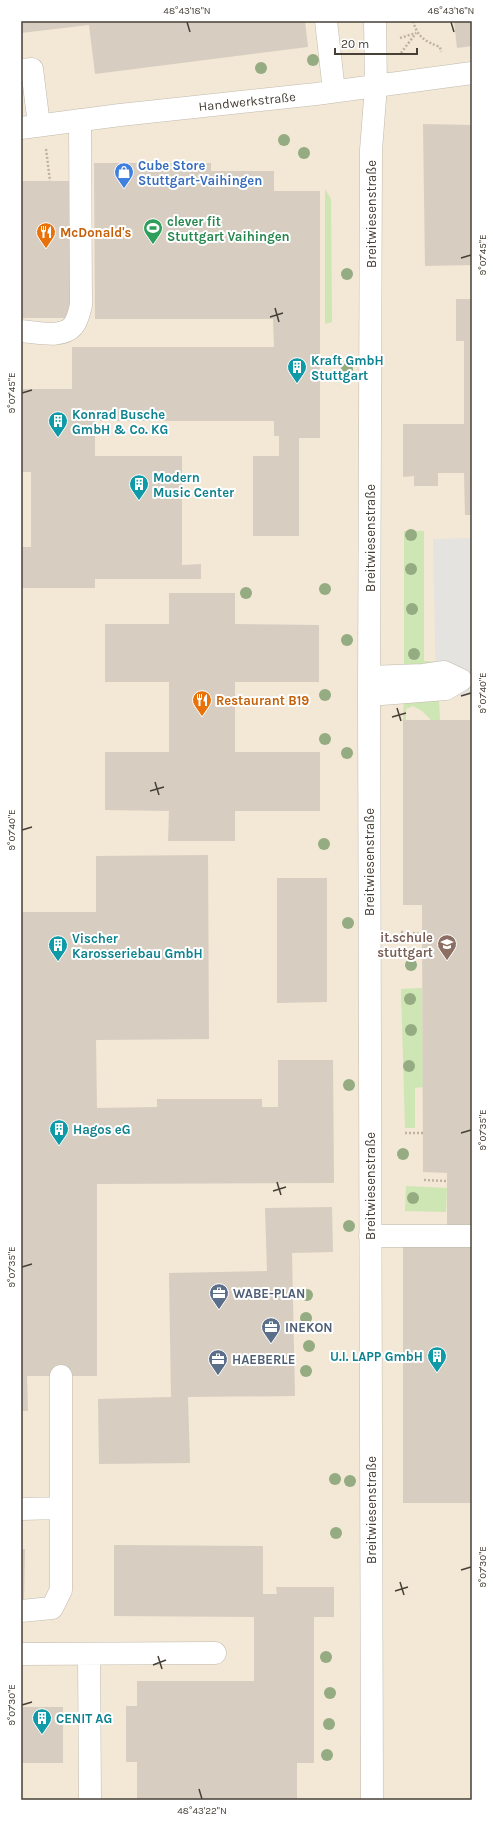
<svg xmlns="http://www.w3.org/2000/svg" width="493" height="1821" viewBox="0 0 493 1821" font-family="Karla,sans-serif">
<rect width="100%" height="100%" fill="#f3f0e8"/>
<!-- commercial -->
<path fill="#f3e7d5" d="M21,21H472V1800H21Z"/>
<!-- green -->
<path fill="#cee5b4" d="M325,189L331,199L332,322L325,324Z
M404,531H424V661L440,662L439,665H404Z
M404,694L439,700L440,720H431L422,711L413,706L406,709V720H403Z
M422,988L423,1087L415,1088V1128H405L401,989Z
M406,1186L447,1188L446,1212L405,1211Z"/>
<!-- parking -->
<path fill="#e4e3e0" d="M472,538V695L436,696L433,539Z"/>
<!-- building -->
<path fill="#d7cec1" d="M21,21H305L308,47L95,74L89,25L21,33Z
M454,21H472V46L457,48Z
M423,124L472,125V265L425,266Z
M94,163H211V171H274V191H320V438H299V536H253V456H279V436H274V421H95V456H182V565L201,564V579H95V588H21V547H31V472H21V389H72V347H274L273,319H95Z
M21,181H70L71,318H21Z
M456,299H472V515H465L464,473H438V486H414V476L403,477V424H464V341H456Z
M169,593H235V624L319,625V682H235V752H320V811H235V841H168L169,811L105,810V752H169V682H105V624H169Z
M403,720H472V1230L447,1229V1173L423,1172L422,905H403Z
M208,855L209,1039L96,1040L97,1108L157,1107V1099H262V1107H278V1060H333L334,1183L97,1184V1376H27L28,1411H21V912H96V856Z
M277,878H327V1002L277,1003Z
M332,1207L333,1252L292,1253L295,1396L188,1397L190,1463L99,1464L98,1399L171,1397L169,1273L267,1271L265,1208Z
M403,1243H472V1503H403Z
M114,1545L263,1546V1594H277L276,1587H334V1617H314V1763H297V1800H137V1762H126V1706H137V1681H254V1617L114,1616Z
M21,1549H25L24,1601H21Z
M21,1707H63V1763H21Z"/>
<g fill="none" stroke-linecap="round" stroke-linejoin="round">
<!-- minor casing -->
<g stroke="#c1baae" stroke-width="23">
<path id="minor" d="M326,21L334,91
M21,70L32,69L39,125
M21,128L120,115L316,94L472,73
M21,331C36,332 62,339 73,326C78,320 79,313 81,305L80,120
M369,677L423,675L444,672L461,680
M369,695L446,689L461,680
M370,1236H472
M21,1509L61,1508
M21,1611L52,1608L61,1590V1376
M21,1654L215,1653
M89,1654L90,1800
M372,1800L369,695L371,150L376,86L375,21"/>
</g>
<!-- path -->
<path stroke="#bfb39d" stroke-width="2.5" stroke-dasharray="2 2" stroke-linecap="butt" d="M413,21C418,38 425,41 440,47L441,52
M400,38L416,33
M401,53L416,33
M46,149L50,181
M401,932L422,934
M405,1133H423
M424,1180L446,1181"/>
<!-- minor -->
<use href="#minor" stroke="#fff" stroke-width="22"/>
</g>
<!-- trees -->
<g fill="#95ac82">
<circle cx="313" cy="60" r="6"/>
<circle cx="261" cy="68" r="6"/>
<circle cx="284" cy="140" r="6"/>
<circle cx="304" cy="153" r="6"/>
<circle cx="347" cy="274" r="6"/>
<circle cx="347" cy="369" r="6"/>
<circle cx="411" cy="535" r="6"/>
<circle cx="411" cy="569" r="6"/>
<circle cx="325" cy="589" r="6"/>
<circle cx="246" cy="593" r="6"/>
<circle cx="412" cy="609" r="6"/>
<circle cx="347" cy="640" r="6"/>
<circle cx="414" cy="654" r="6"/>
<circle cx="325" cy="695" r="6"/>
<circle cx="325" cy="739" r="6"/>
<circle cx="347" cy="753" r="6"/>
<circle cx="324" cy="844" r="6"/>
<circle cx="348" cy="923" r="6"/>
<circle cx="411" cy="965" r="6"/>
<circle cx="410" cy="999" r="6"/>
<circle cx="411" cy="1030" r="6"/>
<circle cx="409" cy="1066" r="6"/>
<circle cx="349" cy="1085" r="6"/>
<circle cx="403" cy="1154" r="6"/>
<circle cx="413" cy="1198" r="6"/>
<circle cx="349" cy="1226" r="6"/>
<circle cx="307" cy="1295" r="6"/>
<circle cx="306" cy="1318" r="6"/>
<circle cx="309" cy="1346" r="6"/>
<circle cx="306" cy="1371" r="6"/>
<circle cx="335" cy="1479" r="6"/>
<circle cx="350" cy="1481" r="6"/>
<circle cx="336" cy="1533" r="6"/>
<circle cx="326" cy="1657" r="6"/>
<circle cx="330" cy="1693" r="6"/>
<circle cx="329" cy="1724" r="6"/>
<circle cx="327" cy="1755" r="6"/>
</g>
<!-- ticks -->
<path fill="none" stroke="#464037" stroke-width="1.5" d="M187,22L190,32M451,22L454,32M461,258L471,255M275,308L279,322M270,317L283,313M22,393L32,390M461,696L471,693M397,708L401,721M392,717L406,713M155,782L159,795M150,791L164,787M22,830L32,827M461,1133L471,1130M277,1182L281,1195M273,1191L286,1187M22,1267L32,1264M461,1570L471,1567M400,1582L404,1595M395,1591L408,1587M158,1656L162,1669M153,1665L166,1660M22,1705L32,1702M199,1789L202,1799"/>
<!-- icons -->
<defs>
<g id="shop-pin" transform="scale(1)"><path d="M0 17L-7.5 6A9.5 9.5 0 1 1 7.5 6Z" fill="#3f7fe0" stroke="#fff"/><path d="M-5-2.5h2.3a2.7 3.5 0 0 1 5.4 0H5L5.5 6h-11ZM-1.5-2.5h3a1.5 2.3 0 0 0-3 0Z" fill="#fff"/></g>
<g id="stadium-pin" transform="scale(1)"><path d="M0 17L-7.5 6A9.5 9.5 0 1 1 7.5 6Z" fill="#2e9e5b" stroke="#fff"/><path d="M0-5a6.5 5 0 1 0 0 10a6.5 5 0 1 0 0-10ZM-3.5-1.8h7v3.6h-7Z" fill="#fff"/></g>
<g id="restaurant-pin" transform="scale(1)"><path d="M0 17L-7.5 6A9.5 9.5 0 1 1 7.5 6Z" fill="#e8710a" stroke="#fff"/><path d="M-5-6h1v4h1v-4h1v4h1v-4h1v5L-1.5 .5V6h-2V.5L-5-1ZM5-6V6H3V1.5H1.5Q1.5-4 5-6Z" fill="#fff"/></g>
<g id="building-pin" transform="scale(1)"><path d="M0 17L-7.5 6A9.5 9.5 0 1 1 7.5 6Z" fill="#0f9aa8" stroke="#fff"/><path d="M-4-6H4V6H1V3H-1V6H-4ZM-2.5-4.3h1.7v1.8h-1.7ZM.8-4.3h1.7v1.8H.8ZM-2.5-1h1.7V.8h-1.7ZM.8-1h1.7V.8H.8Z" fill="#fff"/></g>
<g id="school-pin" transform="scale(1)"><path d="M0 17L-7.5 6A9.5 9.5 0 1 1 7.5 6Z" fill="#8d6e63" stroke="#fff"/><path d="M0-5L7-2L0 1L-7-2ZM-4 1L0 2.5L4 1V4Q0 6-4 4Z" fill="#fff"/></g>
<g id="office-pin" transform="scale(1)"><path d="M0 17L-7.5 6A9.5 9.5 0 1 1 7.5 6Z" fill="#5c6f8a" stroke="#fff"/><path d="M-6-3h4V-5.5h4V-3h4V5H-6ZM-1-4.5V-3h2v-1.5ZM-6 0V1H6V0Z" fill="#fff"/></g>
</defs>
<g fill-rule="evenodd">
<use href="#shop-pin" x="124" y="172"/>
<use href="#stadium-pin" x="153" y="228"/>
<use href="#restaurant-pin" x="46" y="232"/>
<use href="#building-pin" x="297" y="367"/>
<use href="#building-pin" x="58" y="421"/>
<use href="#building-pin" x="139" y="484"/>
<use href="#restaurant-pin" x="202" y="700"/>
<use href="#school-pin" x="447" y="944"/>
<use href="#building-pin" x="58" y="945"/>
<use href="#building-pin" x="59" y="1129"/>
<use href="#office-pin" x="219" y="1293"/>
<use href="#office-pin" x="271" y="1327"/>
<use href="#building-pin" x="437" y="1356"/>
<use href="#office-pin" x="218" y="1359"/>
<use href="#building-pin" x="42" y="1718"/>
</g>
<g text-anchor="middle" stroke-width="4" stroke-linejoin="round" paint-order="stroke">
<!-- street labels -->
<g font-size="13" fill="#464037" stroke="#fff">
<text transform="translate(247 101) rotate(-6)" y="5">Handwerkstraße</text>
<text transform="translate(371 214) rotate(-90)" y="5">Breitwiesenstraße</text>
<text transform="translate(370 538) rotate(-90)" y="5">Breitwiesenstraße</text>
<text transform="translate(369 862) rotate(-90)" y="5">Breitwiesenstraße</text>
<text transform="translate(370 1186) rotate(-90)" y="5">Breitwiesenstraße</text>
<text transform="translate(371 1510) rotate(-90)" y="5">Breitwiesenstraße</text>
</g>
<!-- shop labels -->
<g font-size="13" font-weight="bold" fill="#366cbe" stroke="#fff" text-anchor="start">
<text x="138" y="170">Cube Store<tspan x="138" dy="15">Stuttgart-Vaihingen</tspan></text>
</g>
<!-- leisure labels -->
<g font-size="13" font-weight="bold" fill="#27864d" stroke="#fff" text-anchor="start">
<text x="167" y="226">clever fit<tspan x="167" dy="15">Stuttgart Vaihingen</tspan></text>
</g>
<!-- food labels -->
<g font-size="13" font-weight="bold" fill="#c56008" stroke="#fff" text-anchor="start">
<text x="60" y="237">McDonald's</text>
<text x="216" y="705">Restaurant B19</text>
</g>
<!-- culture labels -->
<g font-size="13" font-weight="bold" fill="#0d838f" stroke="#fff" text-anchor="start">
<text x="311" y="365">Kraft GmbH<tspan x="311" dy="15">Stuttgart</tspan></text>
<text x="72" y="419">Konrad Busche<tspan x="72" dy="15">GmbH &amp; Co. KG</tspan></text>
<text x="153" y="482">Modern<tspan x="153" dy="15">Music Center</tspan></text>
<text x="72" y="943">Vischer<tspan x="72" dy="15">Karosseriebau GmbH</tspan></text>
<text x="73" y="1134">Hagos eG</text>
<text x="423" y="1361" text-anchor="end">U.I. LAPP GmbH</text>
<text x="56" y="1723">CENIT AG</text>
</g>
<!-- education labels -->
<g font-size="13" font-weight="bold" fill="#785e54" stroke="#fff" text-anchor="end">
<text x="433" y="942">it.schule<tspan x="433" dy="15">stuttgart</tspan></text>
</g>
<!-- service labels -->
<g font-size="13" font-weight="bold" fill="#4e5e75" stroke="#fff" text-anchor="start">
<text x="233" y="1298">WABE-PLAN</text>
<text x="285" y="1332">INEKON</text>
<text x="232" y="1364">HAEBERLE</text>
</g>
</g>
<!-- border -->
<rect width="493" height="1821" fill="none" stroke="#ffffff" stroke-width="44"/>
<!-- scale -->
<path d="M335 48v6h82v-6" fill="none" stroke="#464037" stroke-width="2"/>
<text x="341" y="48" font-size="12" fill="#464037" stroke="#ffffff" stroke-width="3" paint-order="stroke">20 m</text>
<rect x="22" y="22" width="449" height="1777" fill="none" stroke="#464037" stroke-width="1.5"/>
<g font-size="10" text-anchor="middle" fill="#464037">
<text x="187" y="14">48°43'18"N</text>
<text x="451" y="14">48°43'16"N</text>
<text transform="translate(482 255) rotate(-90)" y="4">9°07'45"E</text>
<text transform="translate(11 393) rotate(-90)" y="4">9°07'45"E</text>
<text transform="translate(482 693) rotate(-90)" y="4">9°07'40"E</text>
<text transform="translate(11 830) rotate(-90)" y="4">9°07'40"E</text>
<text transform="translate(482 1130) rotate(-90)" y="4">9°07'35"E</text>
<text transform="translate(11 1267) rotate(-90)" y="4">9°07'35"E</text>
<text transform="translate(482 1567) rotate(-90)" y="4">9°07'30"E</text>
<text transform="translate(11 1705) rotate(-90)" y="4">9°07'30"E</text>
<text x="202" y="1814">48°43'22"N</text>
</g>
</svg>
